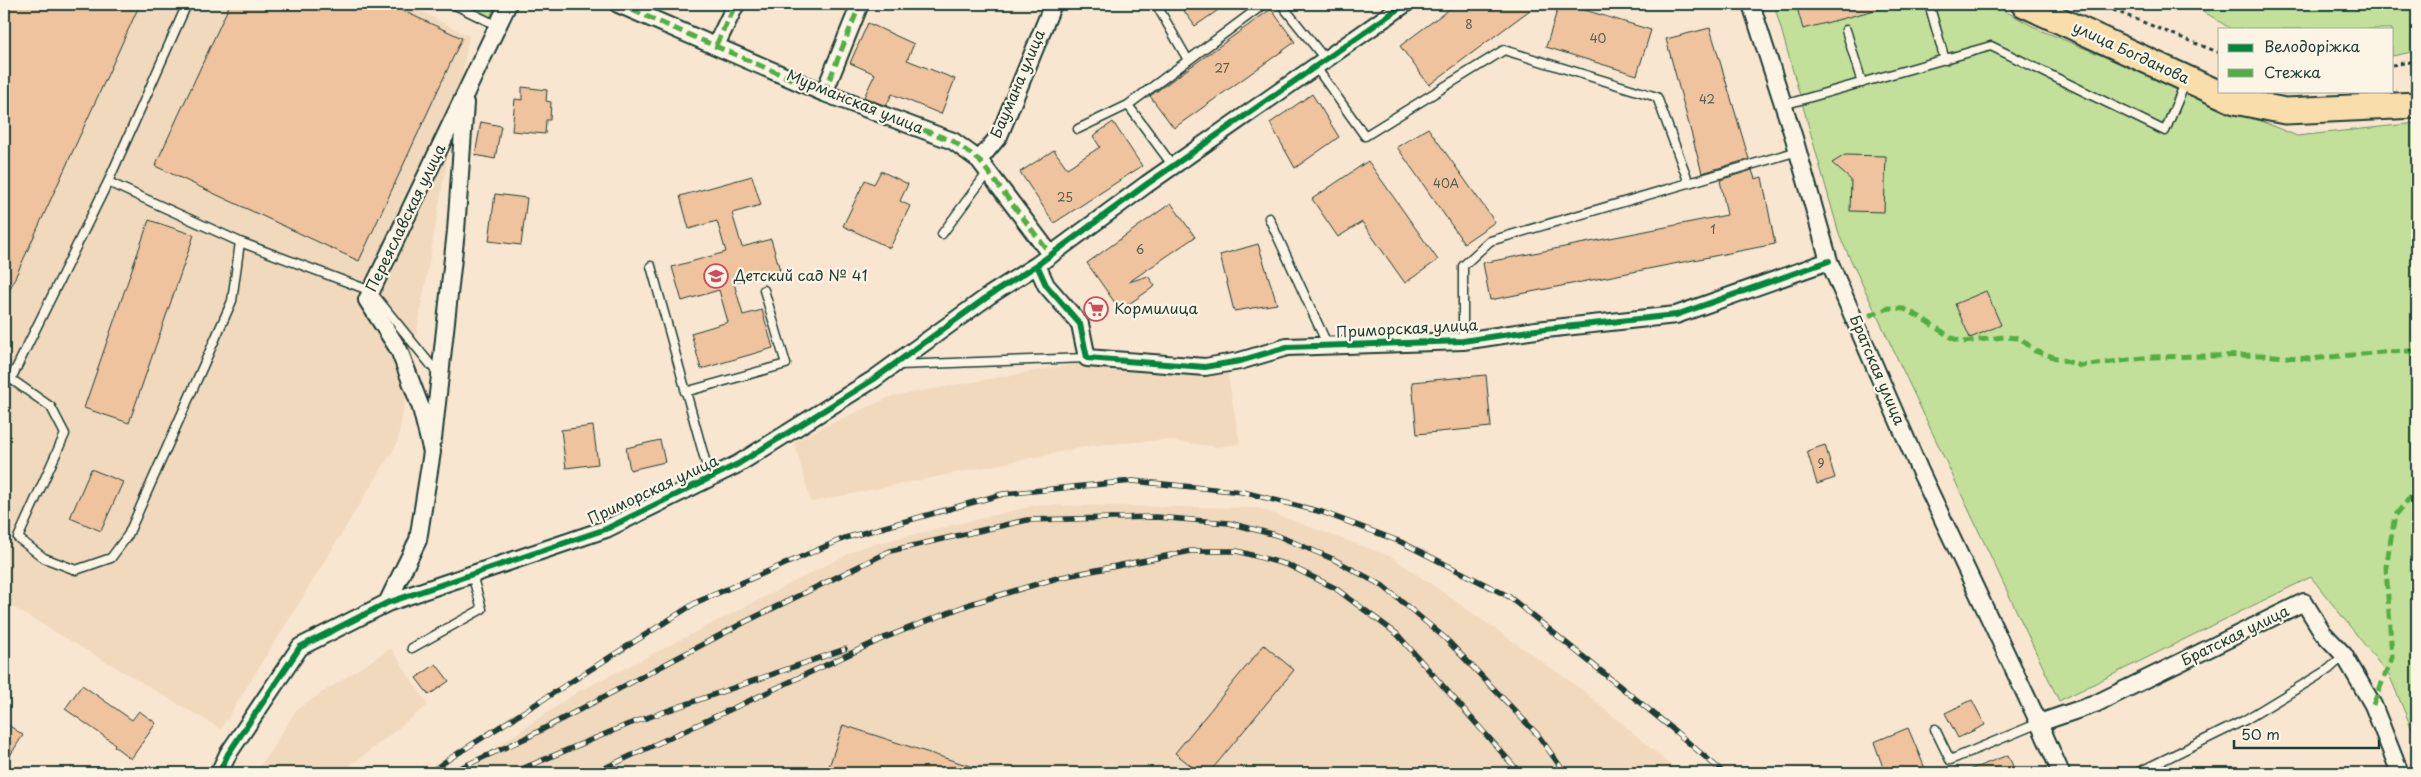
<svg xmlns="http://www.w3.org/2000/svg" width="2421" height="777" viewBox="0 0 2421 777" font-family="'Playpen Sans',sans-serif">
<rect width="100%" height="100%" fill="#f8e6d0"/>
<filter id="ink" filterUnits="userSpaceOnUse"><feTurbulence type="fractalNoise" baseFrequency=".02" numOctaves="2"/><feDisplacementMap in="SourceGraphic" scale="10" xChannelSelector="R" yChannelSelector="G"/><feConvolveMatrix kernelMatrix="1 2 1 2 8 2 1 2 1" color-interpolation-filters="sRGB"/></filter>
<g filter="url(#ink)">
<!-- built -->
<path fill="#f1d9be" d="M4,4H407L469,36L397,444L221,729L4,602Z
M1114,357L1227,371L1240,444L1218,447L1165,440L1095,445L811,502L794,442L823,427L893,396Z
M1037,505L1258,508L1392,557L1580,688L1680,773H459L576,693L862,547Z
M391,648L428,705L341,773H256L297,709Z"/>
<!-- green -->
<path fill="#c2e099" stroke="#708e66" d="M479,4H496L489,19L475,13Z
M1774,4H1992L2040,30L2297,136L2417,123V741L2390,677L2311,577L2059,701L1840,237Z
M2192,4H2417V51L2392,56V29H2231Z"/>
<!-- building -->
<path fill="#eec39e" stroke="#1f3d34" d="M4,4H140L4,302Z
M230,4H388L462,38L359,261L155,166Z
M1179,4H1227L1195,26Z
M1456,4H1538L1429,85L1400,46Z
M1559,4H1565L1651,30L1637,75L1546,47Z
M1796,4H1878L1879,9L1803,29Z
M1271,9L1295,42L1174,128L1150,96Z
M868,23L914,44L907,60L955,79L941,114L892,94L886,106L864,97L875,74L850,63Z
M1710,28L1749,159L1702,173L1666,39Z
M522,87L547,90L546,101L551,102L550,120H546L545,134L512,131L515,99L522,100Z
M1312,94L1339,137L1295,168L1270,123Z
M481,122L501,126L495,159L475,155Z
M1113,122L1142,166L1054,223L1020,172L1054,150L1067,168L1100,147L1093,136Z
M1428,128L1495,222L1464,243L1397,147Z
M1845,155L1886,156L1884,212L1850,211L1851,180L1832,163Z
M1368,161L1438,260L1405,283L1362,222L1338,237L1312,199Z
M1752,170L1755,179L1762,177L1775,244L1490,300L1483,263L1727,215L1720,180Z
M881,171L908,184L900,201L910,206L890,248L843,226L865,180L874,184Z
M752,176L761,205L732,213L742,247L771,239L780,270L734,283L743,315L762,310L773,348L701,369L691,333L728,322L719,290L682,301L672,267L726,252L717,221L689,229L680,196Z
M495,194L527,198L521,245L489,241Z
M1171,203L1195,237L1129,282L1148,276L1155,286L1120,310L1087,263Z
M149,220L194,235L129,423L84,408Z
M1258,244L1277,304L1234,311L1220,255Z
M1986,291L2001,325L1970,338L1955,304Z
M1486,375L1491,427L1417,434L1412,382Z
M593,426L598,464L566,468L561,430Z
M660,440L665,462L630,470L626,448Z
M1825,445L1835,478L1817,484L1807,451Z
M91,469L123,482L101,531L70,518Z
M1264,645L1294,670L1209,773H1200L1175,753Z
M436,664L449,681L429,695L416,678Z
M82,685L132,720L139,711L156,723L131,759L114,746L115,744L65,709Z
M1972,700L1985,725L1958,738L1945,713Z
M4,722L23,735L4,765Z
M843,725L982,770V773H827Z
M1908,728L1927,773H1885L1874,742Z
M2008,755L2016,773H1964V772Z"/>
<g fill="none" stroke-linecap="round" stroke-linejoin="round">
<!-- lane casing -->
<g stroke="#1f3d34" stroke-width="11">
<path id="lane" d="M187,4L108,182L240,242L371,291L439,375
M453,4L498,26
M1156,4L1188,60
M1281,4L1325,59
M1929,4L1945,60
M1846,30L1862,83
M1315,66L1365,136L1504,50L1657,97L1689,183
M1128,105L1173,166
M1783,105L1991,46L2165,131L2186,81
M1078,129L1128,105L1264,4
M1269,218L1328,346
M942,234L988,172
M651,266L710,478
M1463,341V266L1490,241L1798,151
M899,365L1087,358
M4,375L11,379L108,182
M11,379L51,407L65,434L18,538L44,558L76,570L111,558L128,535L232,301L240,242
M685,392L786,364L764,290
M412,648L482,609L472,575
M1935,729L1950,760L2039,723
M2137,773L2245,720L2329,669L2344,655"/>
</g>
<!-- street casing -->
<g stroke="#1f3d34" stroke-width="20">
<path id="street" d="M618,4L824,93L953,141L979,160L1051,255
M1751,4L1794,138L1829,261L1920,471L2039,723L2061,773
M716,45L736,4
M824,93L860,4
M979,160L999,136L1053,4
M1037,265L1046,285L1080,324L1087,358L1205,367L1240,361L1287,347L1463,341L1536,330L1676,315L1829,261
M433,439L456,231L465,103
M387,603L418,540L432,452L421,408L399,350L367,300L508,4
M2039,723L2095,704L2304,602L2323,633L2344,655L2373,705L2400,773
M219,773L228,754L300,647L387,603L606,529L738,464L874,379L990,295L1037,265L1147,184L1405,4"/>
</g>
<!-- primary casing -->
<g stroke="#1f3d34" stroke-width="29">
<path id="primary" d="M2024,4L2235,101L2285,111L2417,105"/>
</g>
<!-- path -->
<path stroke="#1f3d34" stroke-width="3" stroke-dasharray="4 4" stroke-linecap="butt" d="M2098,4L2220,53
M2392,65L2417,61"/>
<!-- lane -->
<use href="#lane" stroke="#fcf5e5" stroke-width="8"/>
<!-- street -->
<use href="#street" stroke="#fcf5e5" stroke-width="16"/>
<!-- primary -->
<use href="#primary" stroke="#f9ddab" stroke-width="25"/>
<!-- rail casing -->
<g stroke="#1f3d34" stroke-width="5.5">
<path id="rail" d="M429,773L449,759L697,602L845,538L1003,494L1133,481L1243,492L1322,512L1401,542L1508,596L1669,726L1724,773
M449,773L528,737L745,622L890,551L1027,520L1156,517L1229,523L1276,535L1333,559L1383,586L1445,638L1538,735L1565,773
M512,773L629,724L845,649
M594,773L884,638L970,604L1057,578L1191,551H1237L1288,565L1335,588L1397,634L1520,773"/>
</g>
<!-- rail -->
<use href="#rail" stroke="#fcf5e5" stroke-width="4" stroke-dasharray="11" stroke-linecap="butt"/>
<!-- quiet -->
<path stroke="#52ad45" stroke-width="5" stroke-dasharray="10 5" stroke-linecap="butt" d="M618,4L824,93L953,141L979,160L1051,255
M716,45L736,4
M824,93L860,4
M1855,321L1889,308L1904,309L1920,317L1952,338L1963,342L2004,337L2020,338L2035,351L2081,366L2152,357L2261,355L2310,359L2383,352L2417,351
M2373,705L2392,658L2386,567L2395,516L2411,496L2417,450"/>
<!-- cycleway casing -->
<g stroke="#fcf5e5" stroke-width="9">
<path id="cycleway" d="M1037,265L1046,285L1080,324L1087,358L1205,367L1240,361L1287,347L1463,341L1536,330L1676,315L1829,261
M219,773L228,754L300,647L387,603L606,529L738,464L874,379L990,295L1037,265L1147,184L1405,4"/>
</g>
<!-- cycleway -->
<use href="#cycleway" stroke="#00873e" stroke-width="6"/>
</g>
</g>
<!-- icons -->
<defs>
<g id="school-ring" transform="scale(1.25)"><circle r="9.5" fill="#fcf5e5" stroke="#d1495b" stroke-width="1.5"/><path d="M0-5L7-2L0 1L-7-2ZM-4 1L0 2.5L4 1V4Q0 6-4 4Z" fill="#d1495b"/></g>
<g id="supermarket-ring" transform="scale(1.25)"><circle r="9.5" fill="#fcf5e5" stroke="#d1495b" stroke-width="1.5"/><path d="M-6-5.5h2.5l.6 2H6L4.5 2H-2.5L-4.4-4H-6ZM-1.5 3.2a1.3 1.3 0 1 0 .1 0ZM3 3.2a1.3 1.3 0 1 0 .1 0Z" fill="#d1495b"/></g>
</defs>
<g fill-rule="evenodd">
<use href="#school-ring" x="716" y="276"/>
<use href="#supermarket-ring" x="1096" y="309"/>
</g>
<g text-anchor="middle" stroke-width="4.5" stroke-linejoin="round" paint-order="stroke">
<!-- number labels -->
<g font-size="12" fill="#535e4e">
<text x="1469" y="29">8</text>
<text x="1598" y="43">40</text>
<text x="1222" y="73">27</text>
<text x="1707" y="104">42</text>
<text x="1446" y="188">40А</text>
<text x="1065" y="202">25</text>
<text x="1713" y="234">1</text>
<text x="1140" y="254">6</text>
<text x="1821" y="468">9</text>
</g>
<!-- street labels -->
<g font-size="15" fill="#1f3d34" stroke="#fcf5e5">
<text transform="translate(2131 53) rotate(25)" y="5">улица Богданова</text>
<text transform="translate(1018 84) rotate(-67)" y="5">Баумана улица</text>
<text transform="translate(855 102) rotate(22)" y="5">Мурманская улица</text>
<text transform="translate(406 218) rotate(-64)" y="5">Переяславская улица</text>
<text transform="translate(1407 329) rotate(-3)" y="5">Приморская улица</text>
<text transform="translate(1877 370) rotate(67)" y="5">Братская улица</text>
<text transform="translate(653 490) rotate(-25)" y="5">Приморская улица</text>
<text transform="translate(2235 636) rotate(-26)" y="5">Братская улица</text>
</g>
<!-- poi labels -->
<g font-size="15" fill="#1f3d34" stroke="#fcf5e5" text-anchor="start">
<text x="734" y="281">Детский сад № 41</text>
<text x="1114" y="314">Кормилица</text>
</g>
</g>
<!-- margin -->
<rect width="2421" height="777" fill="none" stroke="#fcf5e5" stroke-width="20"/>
<rect x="10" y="10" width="2401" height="757" fill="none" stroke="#1f3d34" stroke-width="2" filter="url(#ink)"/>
<!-- legend -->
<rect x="2218" y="28" width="175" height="65" fill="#fcf5e5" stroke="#a4ab9e"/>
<rect x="2228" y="44" width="25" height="8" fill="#00873e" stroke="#a4ab9e"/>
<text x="2264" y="52" font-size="15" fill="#1f3d34">Велодоріжка</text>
<rect x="2228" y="69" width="25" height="8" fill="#52ad45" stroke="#a4ab9e"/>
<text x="2264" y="78" font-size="15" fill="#1f3d34">Стежка</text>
<!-- scale -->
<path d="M2234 740v8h145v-8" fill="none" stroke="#1f3d34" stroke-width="2.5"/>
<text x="2241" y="740" font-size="15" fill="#1f3d34" stroke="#fcf5e5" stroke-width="4" paint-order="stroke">50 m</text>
</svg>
